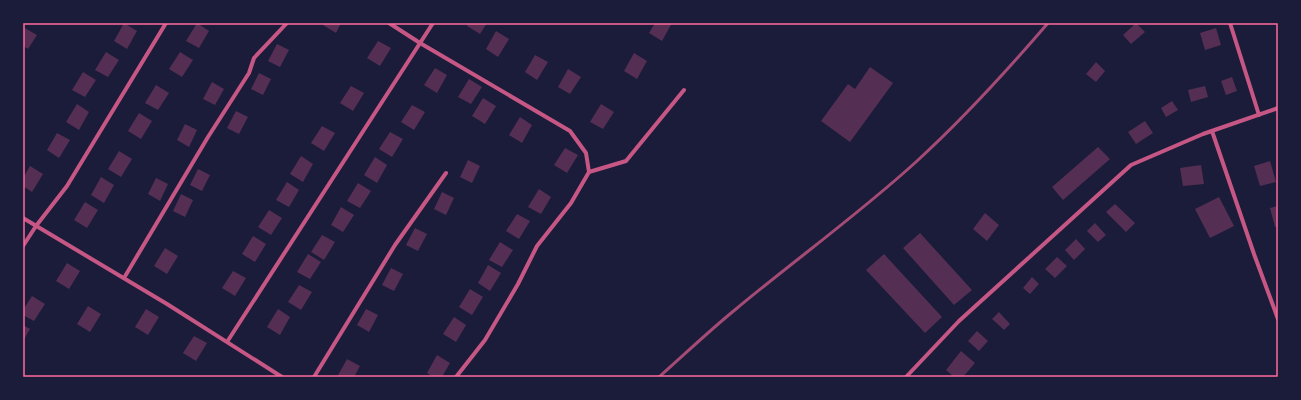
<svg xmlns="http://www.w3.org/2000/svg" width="1301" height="400" viewBox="0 0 1301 400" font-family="'Source Sans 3',sans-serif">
<rect width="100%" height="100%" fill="#1b1b3a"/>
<!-- building -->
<path fill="#542f53" d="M124,23L137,31L127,49L114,41Z
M197,23L209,31L199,48L186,41Z
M324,23H341L336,33L323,25Z
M469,23H487L480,34L467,26Z
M655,23H672L662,41L649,33Z
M1136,23L1145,32L1131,44L1123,35Z
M23,27L37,35L28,49L23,46Z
M1216,28L1221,45L1205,50L1200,33Z
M496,31L509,39L498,57L486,49Z
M378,41L391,48L380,66L367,58Z
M277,44L289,50L280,67L268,61Z
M106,52L119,60L108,77L95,70Z
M180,52L193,60L182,77L169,69Z
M634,53L647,61L637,79L624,71Z
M535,55L548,62L537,80L525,72Z
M1096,62L1105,71L1096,82L1086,74Z
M870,67L893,83L850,142L821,121L848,84L855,89Z
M435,68L447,75L437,93L424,85Z
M568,69L581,77L570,94L558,87Z
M83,72L96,80L85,97L72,90Z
M259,73L271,79L263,95L251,89Z
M1232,77L1237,91L1226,95L1221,81Z
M469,79L482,87L471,104L458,97Z
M212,82L224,89L215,105L203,99Z
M156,85L169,93L158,110L145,103Z
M351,86L364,93L353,111L340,103Z
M1205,86L1208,97L1191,102L1188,90Z
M483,98L496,106L485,124L472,116Z
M1172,101L1178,110L1166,117L1161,108Z
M77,104L89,112L79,130L66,122Z
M601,104L614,112L603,129L590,122Z
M412,105L425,112L414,130L401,122Z
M236,111L248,117L239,134L227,128Z
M139,113L152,121L141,139L128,131Z
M520,117L532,125L522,143L509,135Z
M1145,121L1153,133L1136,144L1128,132Z
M185,124L197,130L189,147L177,140Z
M322,126L335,133L324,151L311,143Z
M390,132L403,139L392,157L379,149Z
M57,133L70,140L59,158L47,150Z
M1098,147L1110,159L1063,200L1052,187Z
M565,148L578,155L567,173L554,165Z
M119,151L132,159L121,177L108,169Z
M301,156L313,164L303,182L290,174Z
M375,157L387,165L377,183L364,175Z
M468,160L480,166L472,183L460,177Z
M1270,161L1276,182L1260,186L1254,166Z
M1201,165L1204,184L1183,186L1180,168Z
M30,166L43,174L32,192L23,186V178Z
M198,169L210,175L202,191L190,185Z
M101,177L114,185L104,203L91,195Z
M156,178L168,184L160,201L148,194Z
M287,182L299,190L289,207L276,200Z
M358,183L371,191L360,208L347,201Z
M539,189L551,197L541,214L528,207Z
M442,192L454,198L446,215L434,209Z
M181,194L193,200L185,217L173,211Z
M1219,197L1234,226L1210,238L1195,209Z
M85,202L98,210L87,228L74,220Z
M1115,204L1135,223L1126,232L1106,212Z
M1278,206V226L1275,227L1270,208Z
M341,207L354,215L343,232L331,225Z
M269,210L282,218L271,235L258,227Z
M985,213L999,225L987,241L973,229Z
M517,214L530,221L519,239L506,231Z
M1095,223L1106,235L1098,242L1087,231Z
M415,228L427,234L418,251L406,245Z
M920,233L972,290L954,305L903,248Z
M322,235L335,242L324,260L311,252Z
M253,236L266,244L255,262L242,254Z
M1076,239L1085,249L1074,260L1065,250Z
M500,242L513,250L502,267L489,260Z
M165,248L178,256L167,274L154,266Z
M308,254L321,262L310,279L297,272Z
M884,254L942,317L925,333L866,270Z
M1057,257L1067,266L1055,278L1045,269Z
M67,263L80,271L69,289L56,281Z
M488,265L501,273L490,291L478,283Z
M391,268L403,274L394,291L382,285Z
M233,271L246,278L235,296L222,288Z
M1032,277L1039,284L1030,294L1023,288Z
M299,285L312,292L301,310L288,302Z
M470,289L483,297L472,315L459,307Z
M32,296L45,304L34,321L23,315V310Z
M88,306L101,314L90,332L77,324Z
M146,309L159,317L148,335L135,327Z
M278,309L290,317L280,335L267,327Z
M366,309L378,315L369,332L357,325Z
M999,312L1010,324L1004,330L992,319Z
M454,317L466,325L456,342L443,334Z
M23,325L30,329L23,341Z
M977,331L988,341L979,351L968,341Z
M194,336L207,343L196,361L183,353Z
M961,351L975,363L963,377H954L946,370Z
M437,355L450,363L442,377H433L427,373Z
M347,359L360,366L354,377H337Z"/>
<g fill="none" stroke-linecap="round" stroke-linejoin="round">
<!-- minor -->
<path stroke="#c65784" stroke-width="4" d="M389,23L420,43L570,131L586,153L589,172
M1230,23L1259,115
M1212,131L1254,254L1278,319
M23,218L167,304L282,377
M23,246L36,226L67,186L166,23
M124,278L208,137L249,73L254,58L287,23
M227,342L433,23
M314,377L395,245L446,173
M456,377L485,340L518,284L537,246L571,203L589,172L626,161L684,90
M906,377L959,321L1131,165L1203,134L1278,108"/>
<!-- rail -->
<path stroke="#a44b75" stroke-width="3" d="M659,377C685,354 710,330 736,309C796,259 859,214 917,161C964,118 1006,72 1048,23"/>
</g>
<!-- border -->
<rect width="1301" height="400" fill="none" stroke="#1b1b3a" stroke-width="48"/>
<rect x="24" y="24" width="1253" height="352" fill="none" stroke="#ff6b9d" stroke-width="1.5"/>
</svg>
